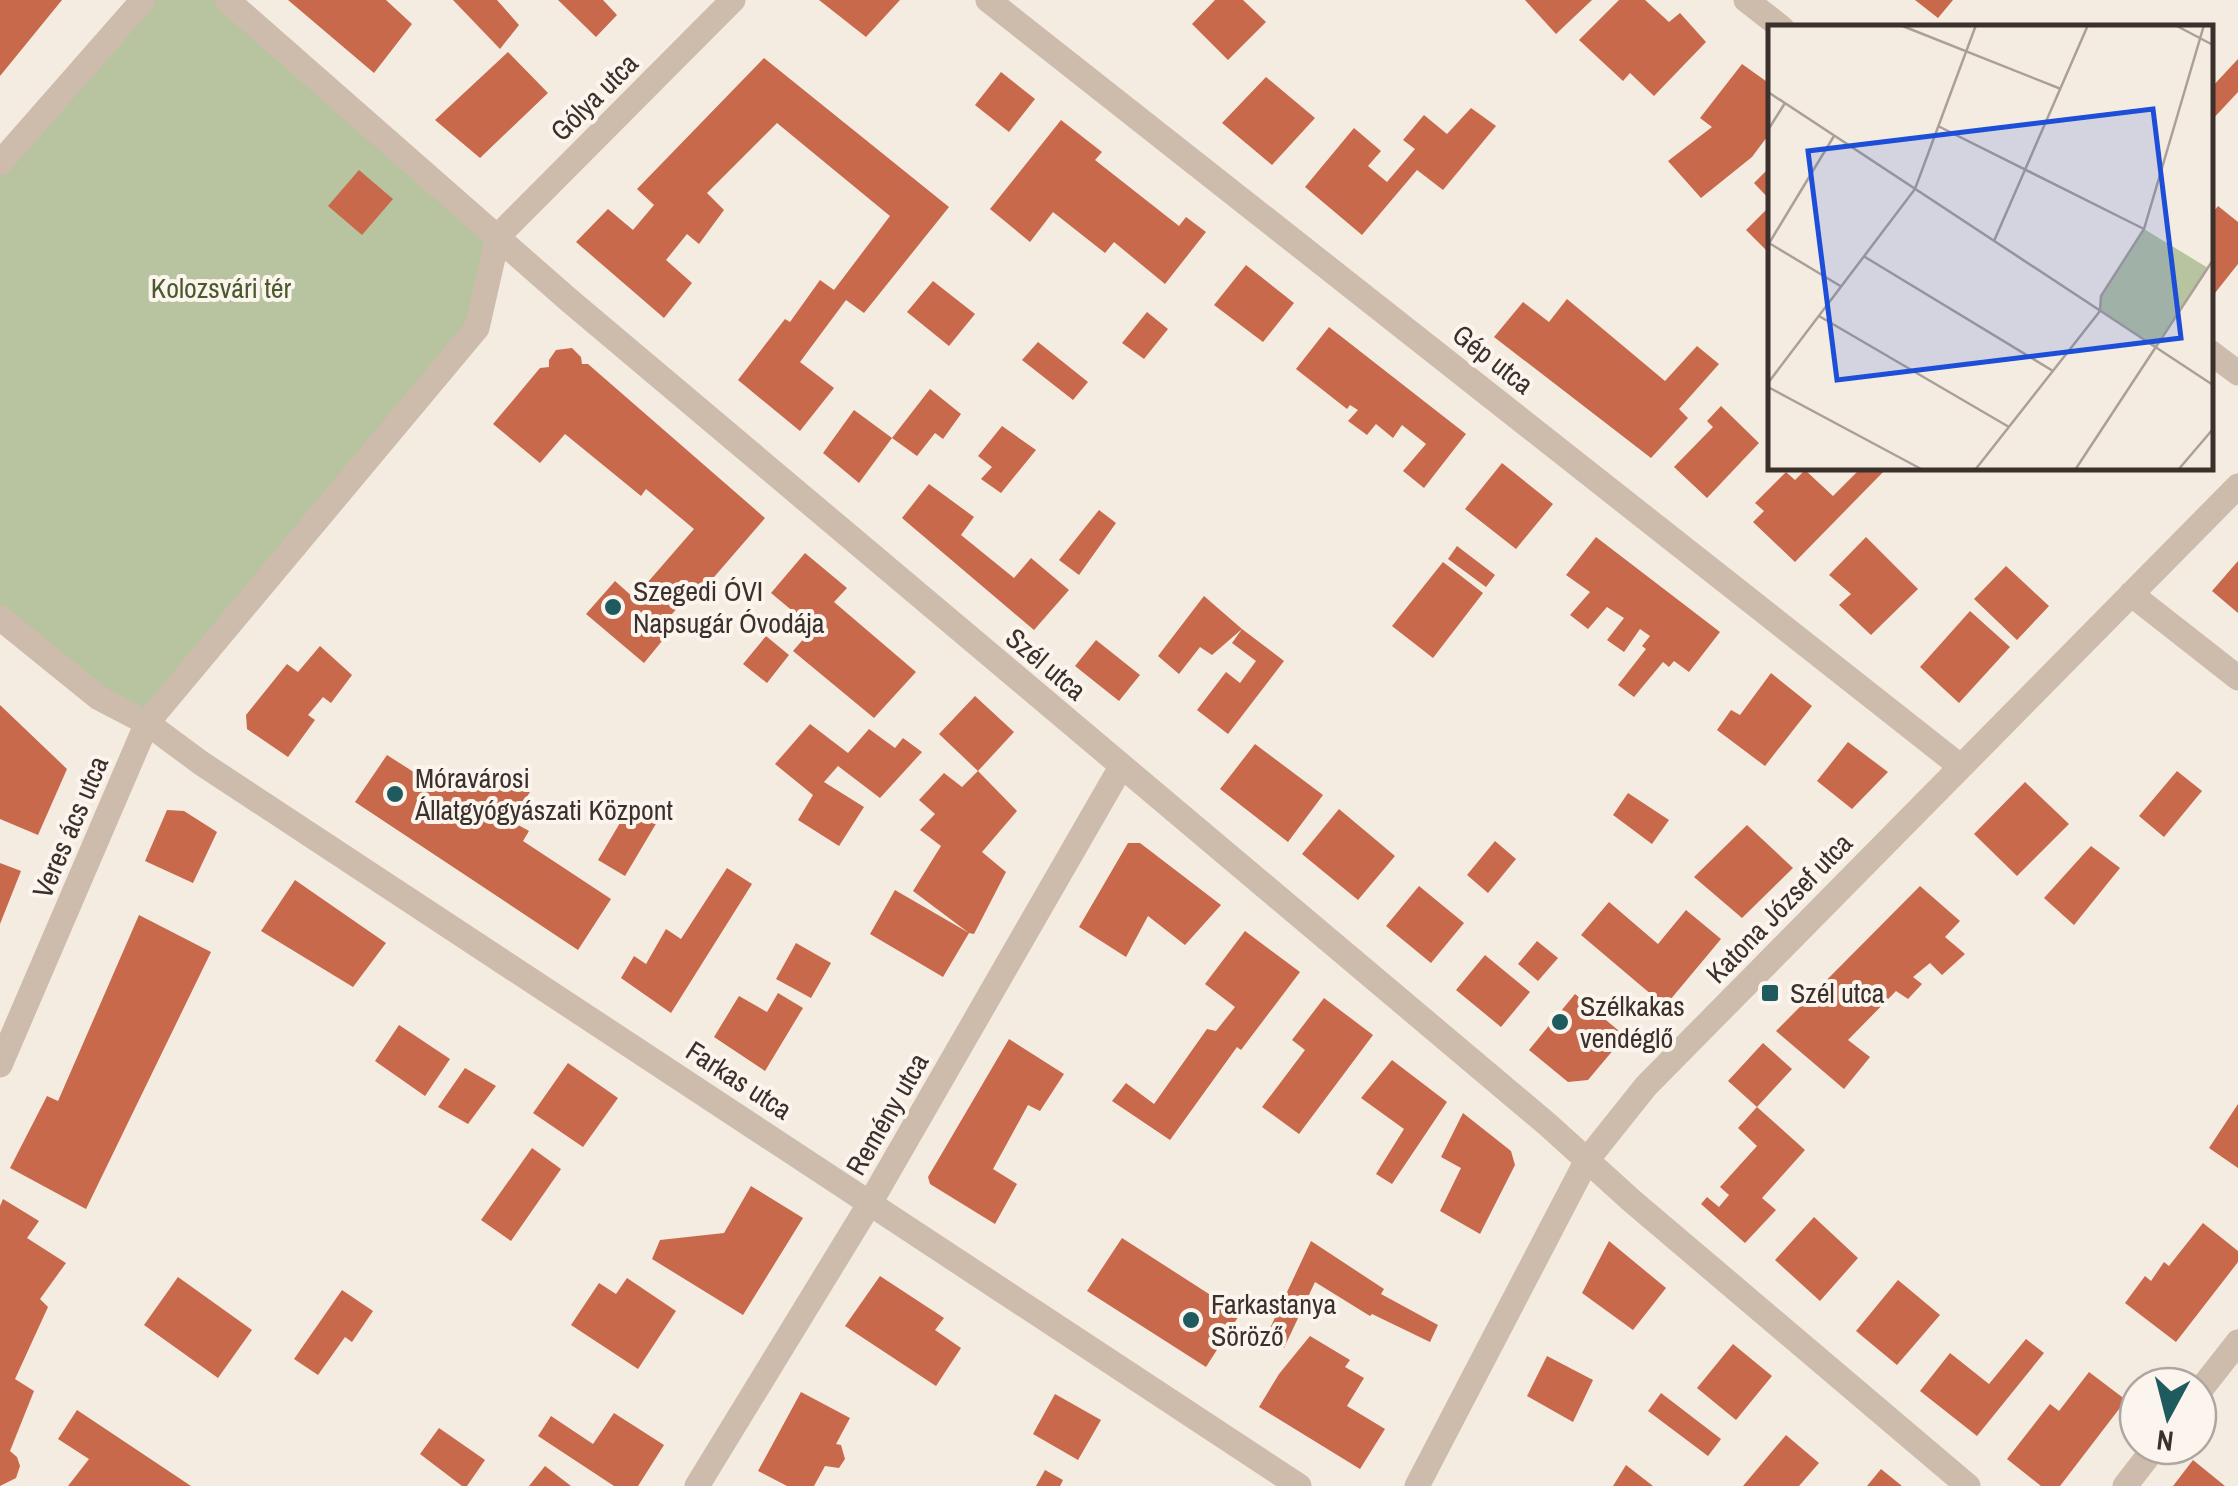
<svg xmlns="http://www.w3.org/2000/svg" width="2238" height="1486" viewBox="0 0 2238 1486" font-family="'Archivo Narrow',sans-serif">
<rect width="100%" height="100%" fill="#f4ebe1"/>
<!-- green -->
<path fill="#b8c4a0" d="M143,0H227L498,236L477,328L147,723L0,618V163Z"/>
<!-- building -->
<path fill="#c8694b" d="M0,0H62L0,76Z
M288,0H386L412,24L374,73Z
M453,0H497L519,25L500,49Z
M558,0H603L617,15L596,37Z
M819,0H900L866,37Z
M1215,0H1243L1266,22L1228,60L1192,24Z
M1525,0H1592L1556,34Z
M1619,0H1645L1669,22L1680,13L1706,42L1654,96L1630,73L1623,81L1579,40Z
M1915,0H1953L1938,18Z
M508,52L548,93L480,158L435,120Z
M764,58L949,207L864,313L846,300L800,362L834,388L800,431L738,380L785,319L790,322L820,280L834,290L890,216L777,123L707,193L724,210L699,244L687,234L666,260L692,283L664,318L576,242L608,209L633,230L654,205L637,189Z
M2238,59V92L2210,122V89Z
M1742,64L1770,84V133L1752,157L1701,198L1668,161L1712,127L1700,118Z
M1001,72L1035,99L1009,132L975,105Z
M1266,77L1315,118L1272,165L1222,123Z
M1471,108L1496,126L1443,190L1417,170L1362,235L1305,187L1354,128L1381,151L1368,166L1387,182L1415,149L1403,140L1424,115L1447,134Z
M1061,120L1102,152L1095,160L1179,226L1186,217L1206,232L1165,284L1114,242L1105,253L1053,212L1030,242L990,209Z
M1770,167V200L1754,183Z
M359,170L393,199L362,235L328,206Z
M1770,206V254L1746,230Z
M2218,206L2238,222V264L2215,293L2210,289V216Z
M1246,265L1294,303L1263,342L1214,305Z
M933,281L975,314L949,346L907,312Z
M1567,299L1665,381L1697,346L1719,364L1679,409L1688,418L1651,458L1494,337L1523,302L1549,322Z
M1147,312L1168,329L1144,359L1122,343Z
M1329,327L1466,434L1424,488L1403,471L1426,444L1402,425L1393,438L1376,424L1367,435L1348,421L1358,410L1350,405L1347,409L1296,369Z
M1038,342L1088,382L1073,400L1022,360Z
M572,348L581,357L582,364H588L765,518L702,591L697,586L664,623L671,630L644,663L586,614L615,581L634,598L694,529L646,489L641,496L565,434L540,463L493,424L540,368L549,367V360L556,350Z
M930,389L961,414L943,439L935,433L917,456L892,438Z
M1721,406L1759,443L1707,498L1674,467L1713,427L1707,421Z
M854,410L892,438L859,483L823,453Z
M1002,426L1036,450L1001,493L981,479L992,467L978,456Z
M1502,463L1553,504L1516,549L1465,509Z
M1861,468H1887L1795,562L1753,522L1764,511L1755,503L1786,472L1795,480L1805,470L1833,496Z
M929,484L974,517L961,535L1014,578L1031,558L1069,590L1034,630L902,518Z
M1099,510L1116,523L1079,575L1059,560Z
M1596,537L1720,632L1689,672L1674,661L1669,667L1663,662L1634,697L1618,685L1646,649L1642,646L1650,636L1640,629L1624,652L1607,640L1624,618L1607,607L1588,629L1570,615L1590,592L1566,575Z
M1866,537L1918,589L1871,635L1839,605L1851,594L1829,575Z
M1457,546L1495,575L1486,587L1448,559Z
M805,553L847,588L834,602L916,672L874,718L793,651L813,628L771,593Z
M2238,561V613L2212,591Z
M1443,562L1483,593L1433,658L1392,626Z
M2006,566L2049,606L2017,640L1974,599Z
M1204,596L1242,629L1212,655L1200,647L1179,674L1158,656Z
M1970,611L2010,647L1959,703L1920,667Z
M1242,629L1284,661L1228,734L1197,710L1226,672L1240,683L1256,661L1232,643Z
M766,636L789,655L767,683L743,664Z
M1096,640L1140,675L1119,701L1075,666Z
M320,646L352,675L331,703L323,697L308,715L315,720L288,757L247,729L246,715L287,664L298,672Z
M1771,673L1812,706L1765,766L1717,730L1731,710L1740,715Z
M975,696L1014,732L978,771L939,734Z
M0,705L67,769L38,835L0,819Z
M810,724L848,753L869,729L895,748L903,738L922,752L880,798L838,766L824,782L864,807L839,846L798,820L813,795L775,764Z
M1848,742L1888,772L1852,809L1817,781Z
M1255,744L1323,795L1288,842L1220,789Z
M387,755L434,785L443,772L470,789L487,766L530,792L511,821L529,831L523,841L611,899L578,950L355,802Z
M978,771L1017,811L982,852L1006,872L974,934L969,933L943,977L870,934L895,890L969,933L913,891L941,846L920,830L935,814L919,800L944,773L962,787Z
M2177,771L2202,791L2164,837L2139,816Z
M2025,782L2069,824L2017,876L1974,834Z
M1628,793L1669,820L1652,844L1613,815Z
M630,806L657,822L625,876L598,860Z
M1339,809L1395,856L1358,900L1302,854Z
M167,810L184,811L217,832L193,883L145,861Z
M1747,825L1793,868L1742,918L1694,877Z
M1495,841L1516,859L1488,893L1467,875Z
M1128,843H1140L1221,905L1185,945L1148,916L1126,957L1079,927Z
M2091,846L2120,868L2074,925L2044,898Z
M0,863L21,871L0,924Z
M727,868L752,884L671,1013L621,978L634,956L646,964L666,929L681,939Z
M295,880L386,943L353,987L261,931Z
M1419,886L1464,923L1431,963L1386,926Z
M1920,886L1960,921L1945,937L1965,954L1942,975L1930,963L1913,977L1922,984L1908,999L1896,991L1848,1040L1870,1057L1844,1089L1776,1031Z
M1609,902L1658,944L1686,910L1721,939L1665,1006L1581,935Z
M139,915L211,952L86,1209L10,1168L47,1096L58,1101Z
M1245,931L1300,972L1241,1050L1237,1047L1170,1140L1112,1101L1126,1083L1154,1104L1207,1029L1216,1031L1235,1007L1205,984Z
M1537,941L1558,958L1538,981L1518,964Z
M796,943L831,963L811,998L776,979Z
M1485,955L1530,992L1501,1027L1456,990Z
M778,993L803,1008L765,1071L714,1037L739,996L767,1012Z
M1575,994L1625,1036L1588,1080L1568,1082L1529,1050Z
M1324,998L1373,1035L1299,1134L1262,1107L1305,1050L1292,1040Z
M399,1025L450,1059L425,1096L375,1061Z
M1009,1039L1064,1074L1040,1111L1028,1105L993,1169L1017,1184L995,1224L930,1184L928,1177Z
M1763,1043L1792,1069L1757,1107L1728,1081Z
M1392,1060L1447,1102L1392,1184L1376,1174L1404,1129L1361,1098Z
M568,1063L618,1098L583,1147L533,1113Z
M465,1068L496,1086L468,1124L438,1107Z
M2238,1104V1168L2209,1148Z
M1757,1107L1805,1150L1762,1198L1776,1210L1745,1243L1701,1204L1707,1197L1719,1207L1729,1195L1720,1187L1757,1146L1738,1128Z
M1463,1113L1511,1151L1515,1165L1480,1234L1440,1211L1461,1168L1441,1157Z
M532,1148L561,1169L511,1241L481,1220Z
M751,1186L803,1218L743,1315L652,1259L660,1240L724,1233Z
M3,1199L39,1221L27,1238L66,1263L40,1299L48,1307L15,1379L34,1391L10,1451L17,1457L20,1466L16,1478L0,1486V1206Z
M1814,1217L1858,1258L1820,1301L1775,1260Z
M2203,1223L2238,1251V1262L2176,1342L2125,1303L2145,1276L2151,1281L2164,1262L2169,1266Z
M1122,1238L1240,1314L1206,1367L1087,1291Z
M1311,1241L1384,1289L1381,1294L1438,1325L1430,1342L1372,1314L1370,1316L1315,1282L1284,1348L1265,1339Z
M1609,1241L1666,1288L1633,1330L1582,1293Z
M880,1276L944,1318L935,1330L961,1348L936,1386L845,1326Z
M178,1277L252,1330L218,1378L144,1325Z
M627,1278L676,1311L638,1369L571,1325L599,1283L616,1294Z
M1898,1280L1940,1315L1897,1365L1856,1331Z
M342,1290L373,1311L352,1342L345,1337L318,1375L294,1359Z
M1310,1336L1350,1360L1345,1367L1364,1378L1347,1406L1385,1429L1360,1469L1259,1407L1279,1374Z
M2026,1339L2044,1353L1977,1436L1920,1391L1950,1353L1989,1384Z
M1733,1344L1772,1376L1736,1420L1697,1388Z
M1547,1356L1593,1380L1573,1422L1527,1396Z
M2089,1372L2126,1400L2060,1486H2041L2007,1459L2050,1404L2059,1411Z
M801,1392L850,1418L836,1444L841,1445L845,1459L839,1468L825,1466L814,1486H787L758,1471Z
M1661,1393L1721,1439L1708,1456L1648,1411Z
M1055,1394L1101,1420L1078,1460L1033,1434Z
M77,1410L191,1486H68L89,1459L58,1439Z
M614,1413L664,1445L638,1486H614L538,1436L551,1416L593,1444Z
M439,1428L485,1460L467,1486H462L420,1454Z
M1786,1435L1819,1463L1799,1486H1743Z
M2193,1460L2225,1486H2173Z
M1626,1465L1653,1486H1613Z
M545,1466L571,1486H529Z
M1881,1469L1902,1486H1867Z
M1045,1470L1063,1480L1060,1486H1036Z"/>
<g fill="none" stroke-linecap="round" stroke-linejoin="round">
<!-- minor -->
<path stroke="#cdbbac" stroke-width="25" d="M227,0L570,301L1547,1124L1632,1201L1968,1486
M988,0L1960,766
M1746,0L1782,28
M0,163L143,0
M498,236L733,0
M2210,352L2238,373
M2131,594L2238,678
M0,618L99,698L147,723L201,763L1299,1486
M0,1065L147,723L477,328L498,236
M2198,1393L2238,1342
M697,1486L870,1203L1121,767
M1417,1486L1587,1160L1646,1086L2238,486
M2125,1486L2156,1446"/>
</g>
<!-- markers -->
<g fill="#1f5a5e" stroke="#fbf5ee" stroke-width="4">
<circle cx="613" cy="607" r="10"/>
<circle cx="395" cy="794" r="10"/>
<rect x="1760" y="983" width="20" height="20" rx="5"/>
<circle cx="1560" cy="1022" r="10"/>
<circle cx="1191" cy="1320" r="10"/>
</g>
<g text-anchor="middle" stroke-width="8" stroke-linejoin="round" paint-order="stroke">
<!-- street labels -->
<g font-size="28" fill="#3b302b" stroke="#fbf5ee">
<text transform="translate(594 97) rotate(-45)" y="10">Gólya utca</text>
<text transform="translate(1493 359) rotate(38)" y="10">Gép utca</text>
<text transform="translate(1046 664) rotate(40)" y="10">Szél utca</text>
<text transform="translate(70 827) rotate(-67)" y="10">Veres ács utca</text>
<text transform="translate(1779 908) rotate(-46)" y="10">Katona József utca</text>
<text transform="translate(739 1080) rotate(33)" y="10">Farkas utca</text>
<text transform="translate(887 1114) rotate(-60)" y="10">Remény utca</text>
</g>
<!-- park labels -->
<g font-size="28" fill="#4a5a2e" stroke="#fbf5ee">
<text x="221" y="298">Kolozsvári tér</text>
</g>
<!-- poi labels -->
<g font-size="28" fill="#3b302b" stroke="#fbf5ee" text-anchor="start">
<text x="633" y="601">Szegedi ÓVI<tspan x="633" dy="32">Napsugár Óvodája</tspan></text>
<text x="415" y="788">Móravárosi<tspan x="415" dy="32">Állatgyógyászati Központ</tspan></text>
<text x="1790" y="1003">Szél utca</text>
<text x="1580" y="1016">Szélkakas<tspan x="1580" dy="32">vendéglő</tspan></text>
<text x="1211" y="1314">Farkastanya<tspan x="1211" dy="32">Söröző</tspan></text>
</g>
</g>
<!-- overview -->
<g transform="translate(1768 25)">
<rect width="445" height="445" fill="#f4ebe1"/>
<path d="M376,204L440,243L386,322L332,286L333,271Z" fill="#b8c4a0"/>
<path fill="none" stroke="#aaa098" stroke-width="2.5" d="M132,0L293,64M407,0L445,20M0,67L445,360M170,101L376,204M0,105L17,78M226,216L320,0M1,218L74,262M0,220L66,111M97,232L285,346M332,285L333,271L376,204L436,0M51,291L241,402M0,358L147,164L208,0M0,362L155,445M207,445L332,286M307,445L445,235M410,445L445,404"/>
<path fill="#1d4ed8" fill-opacity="0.15" stroke="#1d4ed8" stroke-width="5" d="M385,84L413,313L69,355L40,126Z"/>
<rect width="445" height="445" fill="none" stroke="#3b302b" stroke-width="5"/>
</g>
<!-- north arrow -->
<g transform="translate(2168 1416) rotate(187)"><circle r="48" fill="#fbf5ee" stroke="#aea6a0" stroke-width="2.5"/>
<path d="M0-8L18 38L0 25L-18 38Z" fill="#1f5a5e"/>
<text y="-15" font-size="28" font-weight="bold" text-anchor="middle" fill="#3b302b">N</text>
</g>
</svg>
